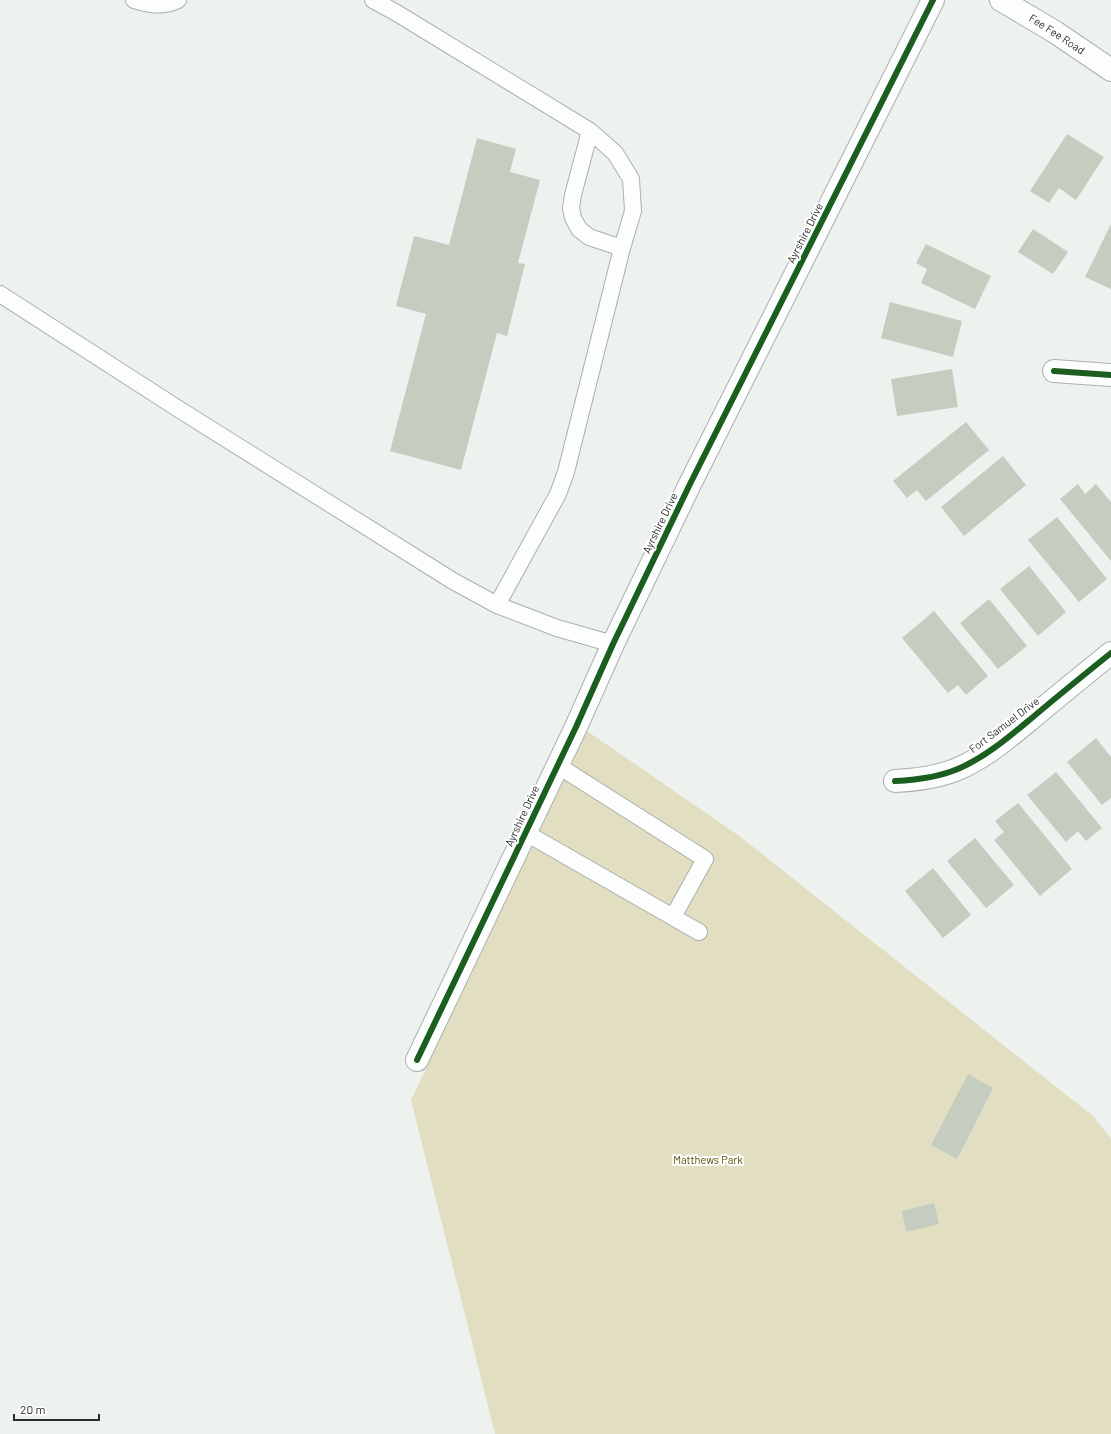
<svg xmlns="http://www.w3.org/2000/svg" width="1111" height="1434" viewBox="0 0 1111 1434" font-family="Barlow,sans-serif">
<rect width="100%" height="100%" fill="#edf2ef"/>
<!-- green -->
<path fill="#e1dec1" d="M587,731L738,835L1093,1116L1111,1138V1434H495L411,1100Z"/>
<!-- building -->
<path fill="#c5ccc0" d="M1067,134L1104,157L1076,200L1059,188L1049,203L1030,191Z
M477,138L516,149L510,172L540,180L518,263L525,264L507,336L497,333L461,470L390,451L426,314L396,306L414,236L449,245Z
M1111,224V289L1085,277Z
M1033,229L1068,252L1053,274L1018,252Z
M926,244L991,276L975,309L921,283L927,269L916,263Z
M890,302L962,321L953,357L881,338Z
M952,369L958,407L897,416L891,379Z
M966,422L989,450L926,501L917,490L907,498L893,481Z
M1003,456L1026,485L964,536L941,507Z
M1078,484L1085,494L1096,484L1111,502V561L1060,499Z
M1057,517L1107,579L1079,602L1028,540Z
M1029,566L1066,612L1038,636L1000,589Z
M989,599L1027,646L998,669L960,623Z
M934,611L988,676L966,695L958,685L948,693L902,638Z
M1096,738L1111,757V798L1102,805L1067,762Z
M1056,772L1102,828L1086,841L1078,831L1066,842L1027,795Z
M1018,803L1072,869L1040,896L994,840L1004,832L995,821Z
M975,838L1014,885L986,908L947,861Z
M933,868L971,915L943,938L905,891Z
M968,1074L993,1088L957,1159L931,1145Z
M934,1203L939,1224L906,1232L902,1211Z"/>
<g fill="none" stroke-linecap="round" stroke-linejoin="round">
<!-- lane casing -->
<g stroke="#acafad" stroke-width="18">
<path id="lane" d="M134,0C149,5 163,7 178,0
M373,0L395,12L590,131L615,153L631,179L633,211L622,248L566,472L558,494L497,605
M590,131L573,195L571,208L573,218L579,229L589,237L622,248
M0,294L177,408L453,581L497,605L557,628L613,644
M557,765L705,859L673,917
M526,833L699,932"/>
</g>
<!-- street casing -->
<g stroke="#acafad" stroke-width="24">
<path id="street" d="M1054,371L1111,375
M895,781C917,780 940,777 960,768C987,756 1010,736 1033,717C1059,695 1085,674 1111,653
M417,1060L576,727L613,644L690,484L933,0"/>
</g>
<!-- secondary casing -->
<g stroke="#acafad" stroke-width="24">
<path id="secondary" d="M1001,0L1055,32L1111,70"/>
</g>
<!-- lane -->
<use href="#lane" stroke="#fcfdfd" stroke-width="16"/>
<!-- street -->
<use href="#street" stroke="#fcfdfd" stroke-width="22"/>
<!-- secondary -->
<use href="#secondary" stroke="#fcfdfd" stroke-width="22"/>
<!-- cycleway casing -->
<g stroke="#fff" stroke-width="8">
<path id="cycleway" d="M1054,371L1111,375
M895,781C917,780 940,777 960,768C987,756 1010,736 1033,717C1059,695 1085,674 1111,653
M417,1060L576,727L613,644L690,484L933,0"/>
</g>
<!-- cycleway -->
<use href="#cycleway" stroke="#1b5e20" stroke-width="6"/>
</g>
<g text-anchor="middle" stroke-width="4" stroke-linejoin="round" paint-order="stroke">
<!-- street labels -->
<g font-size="11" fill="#282b29" stroke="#fff">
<text transform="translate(1057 34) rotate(33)" y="4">Fee Fee Road</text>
<text transform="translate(805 233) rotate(-63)" y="4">Ayrshire Drive</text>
<text transform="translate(660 523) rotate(-64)" y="4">Ayrshire Drive</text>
<text transform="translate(1004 725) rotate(-37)" y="4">Fort Samuel Drive</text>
<text transform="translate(522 816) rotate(-65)" y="4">Ayrshire Drive</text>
</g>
<!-- park labels -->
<g font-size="11" fill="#5b4f02" stroke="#fff">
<text x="708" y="1164">Matthews Park</text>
</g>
</g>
<!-- scale -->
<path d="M14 1414v6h85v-6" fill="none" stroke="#282b29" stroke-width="2"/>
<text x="20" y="1414" font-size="12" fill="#282b29" stroke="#ffffff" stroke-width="3" paint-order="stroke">20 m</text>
</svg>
